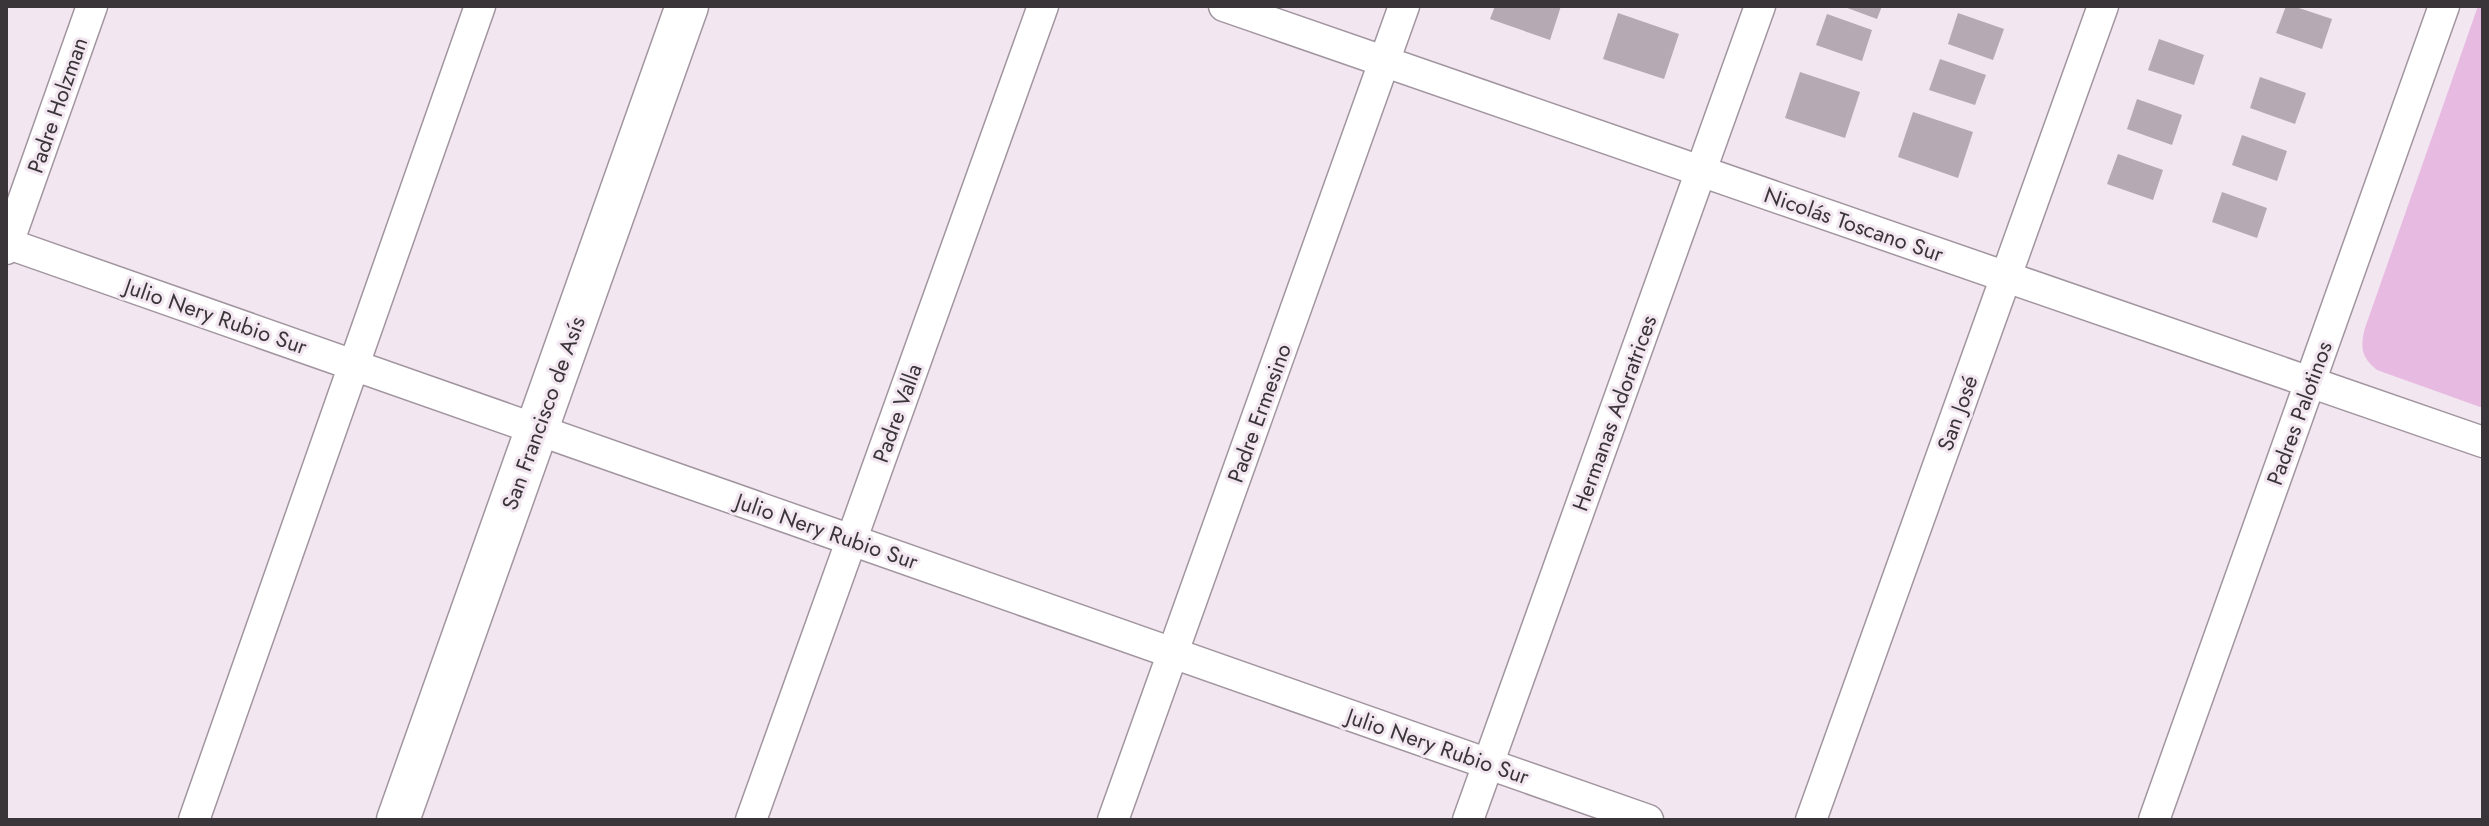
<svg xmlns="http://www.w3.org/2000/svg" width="2489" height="826" viewBox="0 0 2489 826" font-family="Jost,sans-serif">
<rect width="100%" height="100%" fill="#f2e6f0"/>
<!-- green -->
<path fill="#e7bae2" d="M2478,6H2483V408L2377,370C2361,357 2360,347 2365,328Z"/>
<!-- building -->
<path fill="#b5a9b3" d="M1495,6H1561L1550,40L1490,19Z
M1842,6H1882L1877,19Z
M2286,6H2293L2332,19L2322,49L2276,33Z
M1618,13L1679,34L1664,79L1603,59Z
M1958,13L2004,29L1993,60L1948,44Z
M1827,14L1872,30L1862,61L1816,45Z
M2159,39L2204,55L2194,85L2148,70Z
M1940,59L1986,75L1975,105L1929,90Z
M1800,72L1860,92L1845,138L1785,118Z
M2260,77L2306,93L2295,124L2250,108Z
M2137,99L2182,115L2172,145L2127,129Z
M1913,112L1973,132L1958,178L1898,157Z
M2242,135L2287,151L2277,181L2232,165Z
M2118,154L2163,170L2153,200L2107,184Z
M2222,192L2267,208L2257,238L2212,222Z"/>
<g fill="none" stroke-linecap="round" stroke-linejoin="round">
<!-- street casing -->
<g stroke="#a1959f" stroke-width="33">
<path id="street" d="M1224,6L2483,442
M6,243L1648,820
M6,249L92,6
M194,820L480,6
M751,820L1043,6
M1113,820L1404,6
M1468,820L1760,6
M1811,820L2103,6
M2154,820L2444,6"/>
</g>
<!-- secondary casing -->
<g stroke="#a1959f" stroke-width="45">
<path id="secondary" d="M398,820L687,6"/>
</g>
<!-- street -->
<use href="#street" stroke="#fff" stroke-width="30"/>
<!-- secondary -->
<use href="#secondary" stroke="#fff" stroke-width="42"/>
</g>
<g text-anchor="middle" stroke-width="6" stroke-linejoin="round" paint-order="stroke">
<!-- street labels -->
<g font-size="22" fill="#3a3539" stroke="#f2e6f0">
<text transform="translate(57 105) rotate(-71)" y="8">Padre Holzman</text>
<text transform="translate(1854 224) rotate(19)" y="8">Nicolás Toscano Sur</text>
<text transform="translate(216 316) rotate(19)" y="8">Julio Nery Rubio Sur</text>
<text transform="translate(543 413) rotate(-70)" y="8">San Francisco de Asís</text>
<text transform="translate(897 413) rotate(-70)" y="8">Padre Valla</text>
<text transform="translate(1259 413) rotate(-70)" y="8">Padre Ermesino</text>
<text transform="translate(1614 413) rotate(-70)" y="8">Hermanas Adoratrices</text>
<text transform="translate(1957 413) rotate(-70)" y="8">San José</text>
<text transform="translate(2299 413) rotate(-70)" y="8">Padres Palotinos</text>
<text transform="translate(827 531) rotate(19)" y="8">Julio Nery Rubio Sur</text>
<text transform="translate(1438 746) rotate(19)" y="8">Julio Nery Rubio Sur</text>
</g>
</g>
<!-- border -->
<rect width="2489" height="826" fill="none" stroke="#3a3539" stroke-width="16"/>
</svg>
